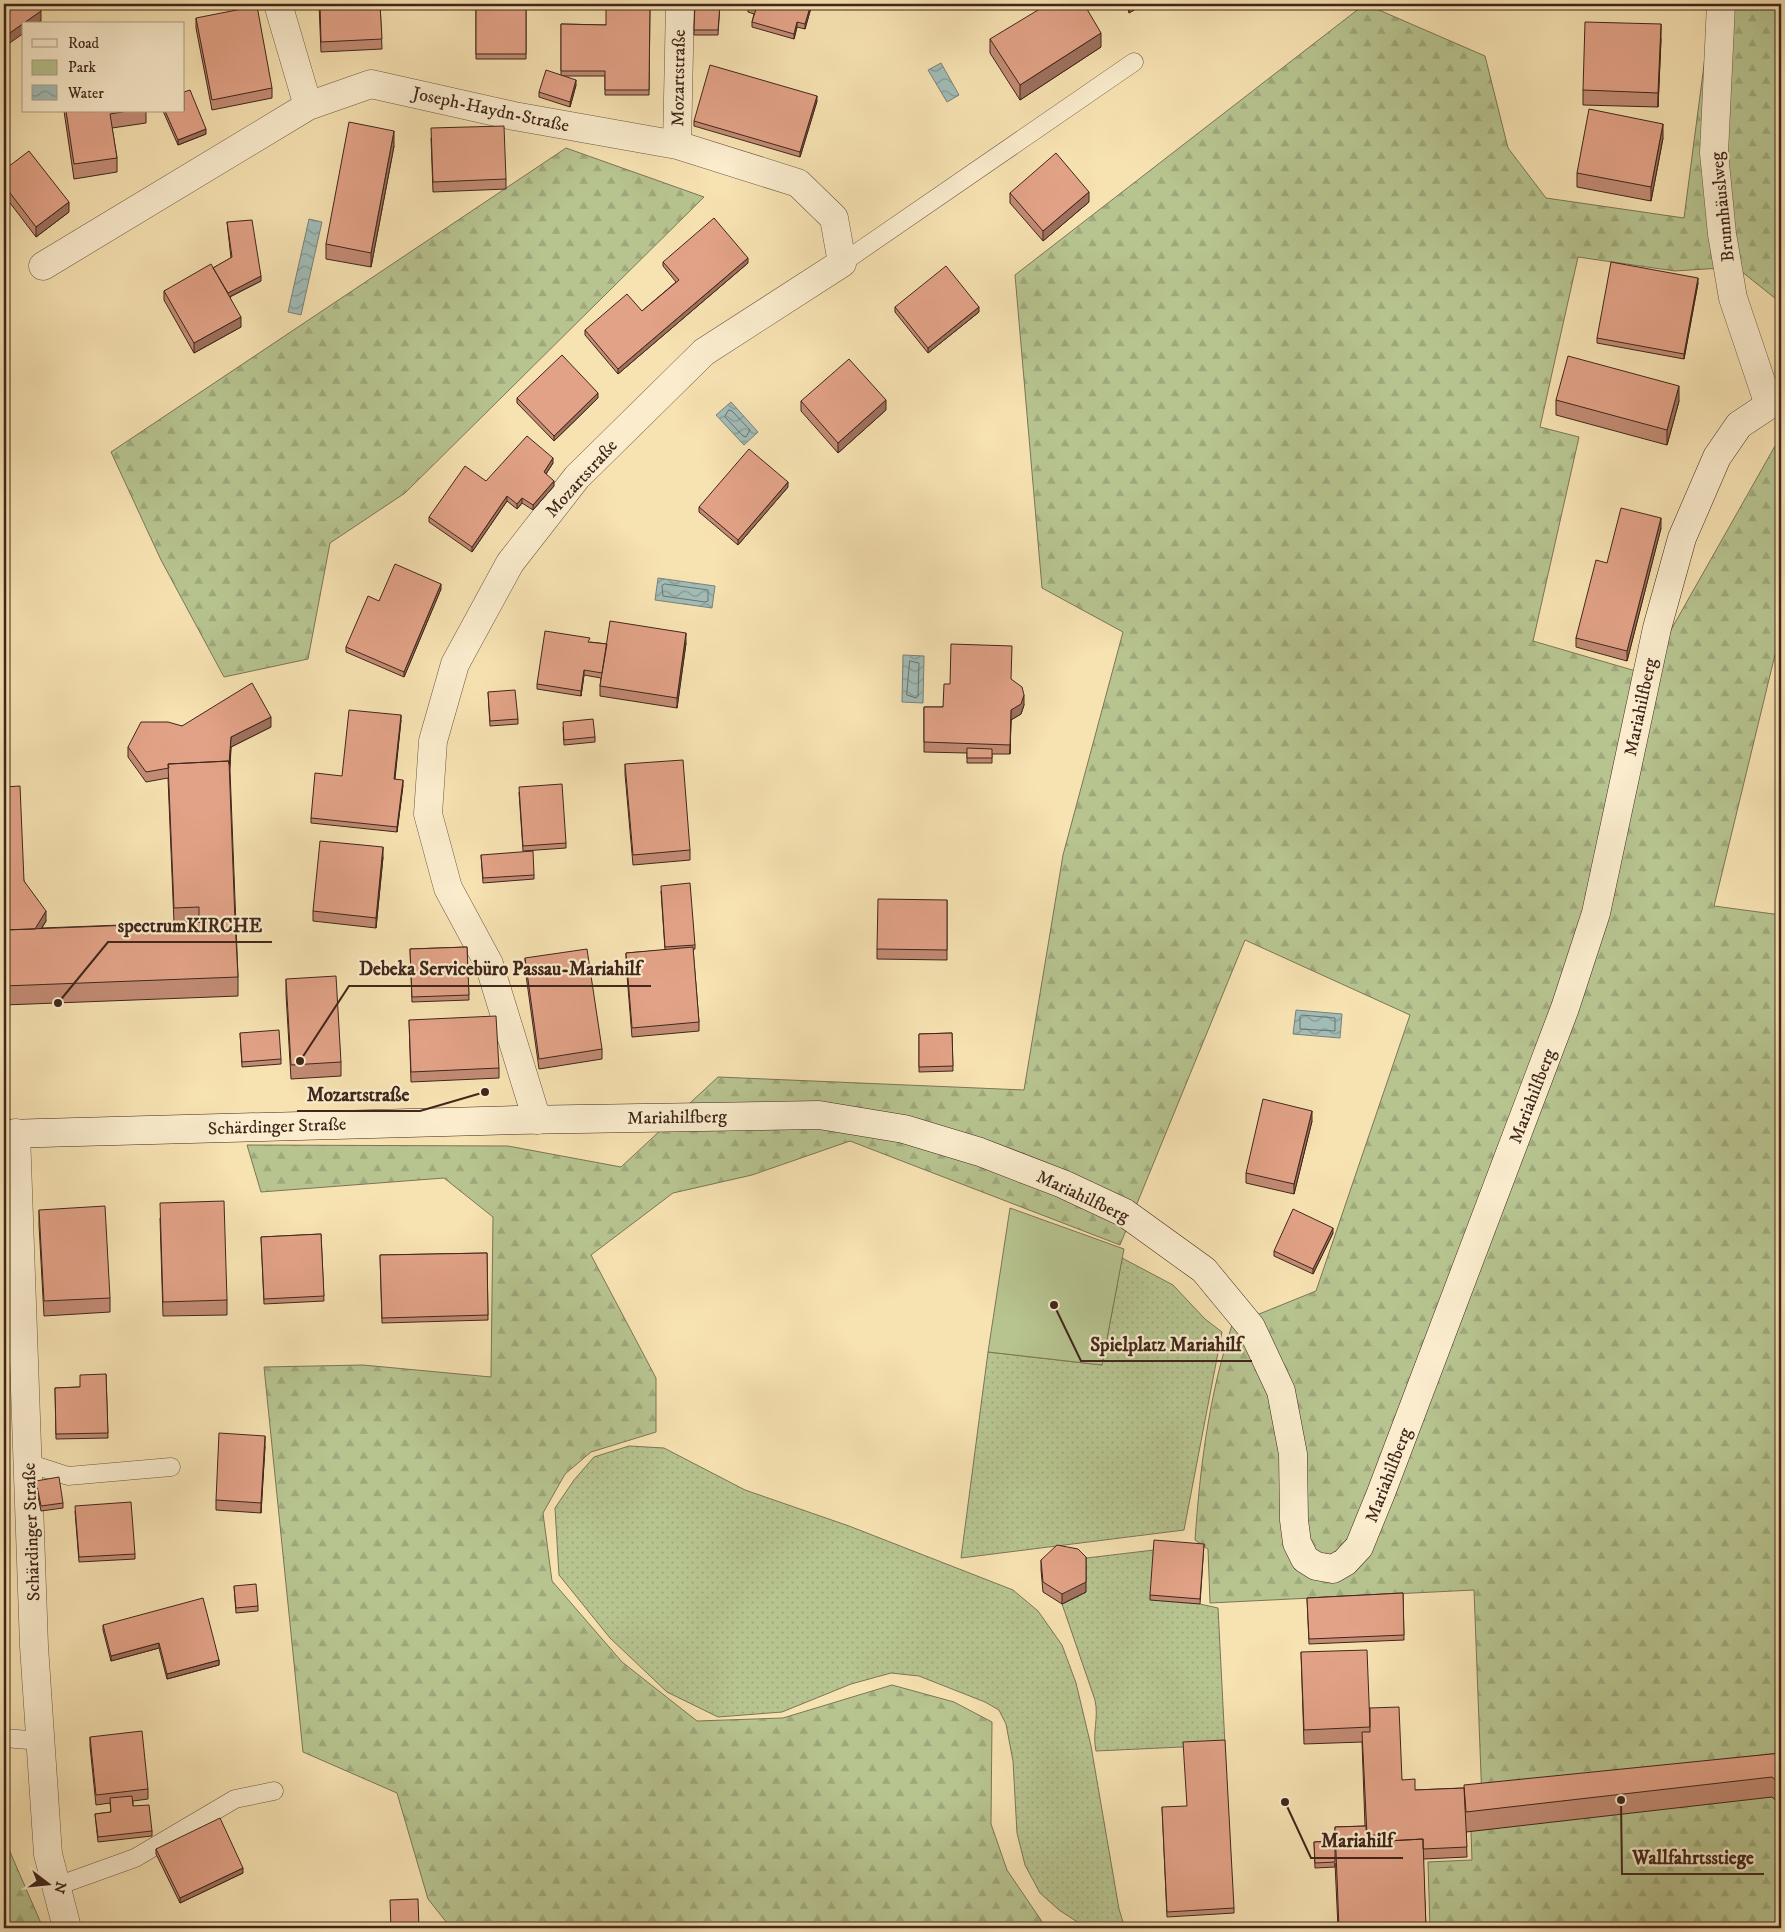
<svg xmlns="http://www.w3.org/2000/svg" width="1785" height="1932" viewBox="0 0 1785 1932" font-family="'IM FELL DW Pica',serif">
<defs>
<pattern id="grass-dots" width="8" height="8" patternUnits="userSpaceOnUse" patternTransform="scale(1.25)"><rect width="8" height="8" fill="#b7c490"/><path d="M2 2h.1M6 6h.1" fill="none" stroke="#9ea87c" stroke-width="1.8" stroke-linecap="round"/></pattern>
<pattern id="forest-firs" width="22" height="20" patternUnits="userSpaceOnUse" patternTransform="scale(1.25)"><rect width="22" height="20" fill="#b7c490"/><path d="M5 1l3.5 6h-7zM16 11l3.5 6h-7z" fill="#9ea87c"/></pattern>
<pattern id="water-waves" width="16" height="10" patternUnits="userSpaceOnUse" patternTransform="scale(1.25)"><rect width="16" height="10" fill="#a1bcb7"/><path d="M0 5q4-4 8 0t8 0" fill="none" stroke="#859994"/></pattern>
</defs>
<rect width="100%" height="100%" fill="#f7e2b2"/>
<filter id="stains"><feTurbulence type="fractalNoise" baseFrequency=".004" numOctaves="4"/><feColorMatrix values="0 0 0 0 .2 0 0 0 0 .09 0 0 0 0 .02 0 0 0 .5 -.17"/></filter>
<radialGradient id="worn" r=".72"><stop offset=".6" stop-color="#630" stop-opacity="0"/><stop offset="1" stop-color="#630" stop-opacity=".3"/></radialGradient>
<!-- grass -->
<path fill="url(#grass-dots)" stroke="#7c7556" d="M1122,1258L1173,1285L1205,1319L1222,1332L1184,1530L961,1558L988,1352L1102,1365Z
M629,1446L664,1448L745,1490L849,1526L1013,1590L1038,1611L1062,1645L1076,1683L1091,1746L1119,1909L1123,1922L1131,1928H1095L1079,1923L1059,1910L1040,1893L1025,1865L1017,1833L1013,1761L1006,1724L999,1710L985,1702L919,1676L891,1673L851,1684L782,1712L718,1717L667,1692L610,1638L559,1575L555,1508L574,1480L594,1457Z
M1154,1550L1200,1604L1218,1608L1225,1745L1096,1751C1092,1733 1099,1718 1095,1700L1062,1604L1086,1592L1078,1559Z"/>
<!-- forest -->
<path fill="url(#forest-firs)" stroke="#7c7556" d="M1365,4L1485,56L1508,148L1546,198L1684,218L1712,4H1781V303L1736,267L1675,271L1578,257L1540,427L1579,437L1533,641L1646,674L1775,446L1781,448V630L1714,906L1781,915V1928H1430L1428,1862L1472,1860L1470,1802L1482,1801L1474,1590L1210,1603L1208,1549L1195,1540C1200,1467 1209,1395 1232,1325L1316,1291L1410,1015L1245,940L1120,1245L850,1141L752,1175L673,1193L591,1255L656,1378V1432L591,1452L565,1474L543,1513L552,1581L622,1662L697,1721L783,1718L892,1685L954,1702L992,1722L991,1824L1007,1870L1045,1926L1052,1928H451L428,1899L397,1793L303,1752L264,1367L363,1365L491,1377L493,1217L444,1178L261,1192L247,1145L508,1146L621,1167L718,1077L1024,1090L1063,855L1123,632L1042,588L1015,275Z
M566,148L704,197L405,493L330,543L308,659L224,677L161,560L111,452Z
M4,1838L43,1928H4Z"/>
<!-- green -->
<path fill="#b7c490" stroke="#7c7556" d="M1010,1208L1124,1249L1102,1365L988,1352Z"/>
<!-- water -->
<path fill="url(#water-waves)" stroke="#7a8079" d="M941,63L959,95L947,102L928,70Z
M309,219L322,222L301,315L288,312Z
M731,402L758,432L744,445L716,415Z
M658,578L715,586L712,608L655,600Z
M903,655L924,656L923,703L902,702Z
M1296,1010L1342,1014L1340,1038L1293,1034Z"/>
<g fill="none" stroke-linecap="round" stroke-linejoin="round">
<!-- shore -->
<path stroke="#707169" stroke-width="1" d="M729,410L732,411L750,430L746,437L743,436L725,417Z
M665,584L708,590V601L705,602L663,596L662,586Z
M910,661L919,663L918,696L916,698L907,695Z
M1302,1015L1335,1018V1031L1300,1029V1017Z"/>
<!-- service casing -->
<g stroke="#6e5541" stroke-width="19">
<path id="service" d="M842,263L1134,62
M28,1463L68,1476L171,1467
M4,1738L41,1741
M57,1886L135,1858L235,1799L274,1791"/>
</g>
<!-- minor casing -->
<g stroke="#6e5541" stroke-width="29">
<path id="minor" d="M278,4L308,106L371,84L514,116L677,145
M1721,4L1714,153L1722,234L1733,298L1769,405
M43,266L308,106
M537,1120L489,964L448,888L428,814L433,741L455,664L510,563L577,477L704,352L842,263L834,218L798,183L677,145L680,4
M16,1133L34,1646L48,1854L67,1928"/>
</g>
<!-- secondary casing -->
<g stroke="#40261b" stroke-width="29">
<path id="secondary" d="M4,1134L517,1120L819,1115L904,1129L980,1152L1063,1184L1125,1213L1204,1270L1251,1327L1281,1391L1293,1454L1294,1520L1297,1543L1305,1559L1316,1566L1333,1569L1345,1562L1359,1547L1381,1493L1565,1008L1596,913L1657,628L1682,538L1717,457L1739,425L1769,405L1781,401"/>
</g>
<!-- service -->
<use href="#service" stroke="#faeccd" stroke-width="18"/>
<!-- minor -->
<use href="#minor" stroke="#faeccd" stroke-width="28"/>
<!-- secondary -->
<use href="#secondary" stroke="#faeccd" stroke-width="28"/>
</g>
<!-- wall -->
<path fill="#c28b74" stroke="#40261b" d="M319,4H380L382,49L321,52Z
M476,4H526V59H476Z
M650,4L649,95H605V76H562L576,85L570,107L539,97V92L561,75V24L606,25Z
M695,4H720L718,35H694Z
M812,4L805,29L797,27L794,39L752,27V22L754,14L748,12V7Z
M1127,4H1144L1129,13Z
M196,18L272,88V98L212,110L196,28Z
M990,39L1101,47L1020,100L990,53Z
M1661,39L1658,107L1583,105V90Z
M817,101L800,157L694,126V121Z
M64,111H146V123L112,128L117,158V172L74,179Z
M163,111H184L206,134L178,145Z
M431,138L506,179V189L433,192Z
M1663,138L1651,201L1577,187V173Z
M394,146L371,267L326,259V244Z
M4,170L69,212L36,237L4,195Z
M1010,193L1089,202L1043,241L1010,203Z
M227,222L261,281L230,297L241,327L194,353L164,300V291L213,268L231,258Z
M663,262L748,263L618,374L585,335V330L642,311L676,282L663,266Z
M1698,283L1684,359L1597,343V338Z
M895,307L979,312L928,353L895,312Z
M517,398H598L554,441L517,403Z
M1556,400L1679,401L1667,445L1556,415Z
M801,401L886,410L838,453L801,411Z
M553,463L546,474L554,486L533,510L522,503L517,509L507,501L472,552L429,522V517L486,481Z
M788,487L738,545L699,512V507Z
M1661,528L1627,661L1576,647V638L1607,563Z
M441,589L404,677L346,652V647L379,601Z
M590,642L607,644L686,643L677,708L600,696V686L601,678L584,675L581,696L537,689V684Z
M1012,680L1024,705L1021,714L1011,720L1010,754H992V763H967V753L924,752V707H943L950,684Z
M488,692L518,719V724L490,726Z
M401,720L395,779L403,785L397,832L311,823V818L342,776Z
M182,726L271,727L231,747L230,770L238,977V996L4,1005V787L24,881L46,921L42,928L174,923L168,778L146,782L128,757V747Z
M563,727L595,737V742L564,745Z
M625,764L690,850V860L633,865L625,774Z
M519,792L566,843V848L523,851Z
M481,855L534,875V879L483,883Z
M383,857L376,928L313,921V911Z
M661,891L695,945V949L693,950L699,1022V1031L632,1037L626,963V953L665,950Z
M947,900V960L877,959V949Z
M467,947L469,1000L412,1002L410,949Z
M525,958L602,1049V1059L539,1069L525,968Z
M286,979L341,1062V1076L291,1079L286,994Z
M409,1020L499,1068V1078L411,1082Z
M240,1033L281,1059V1064L242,1067Z
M952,1033L953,1071L919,1072V1034Z
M1312,1121L1294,1194L1246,1183V1173Z
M39,1210L110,1298V1312L44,1316L39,1225Z
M160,1218L227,1300V1315L163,1316Z
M1333,1233L1313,1274L1274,1256V1251Z
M321,1234L324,1301L264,1304L261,1237Z
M487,1253L488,1320L382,1323L380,1255Z
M106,1374L108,1438L56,1439L55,1388L80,1387Z
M265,1446L261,1513L216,1510V1500Z
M36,1481L63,1503V1508L41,1511L36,1486Z
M75,1511L135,1554V1559L79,1562Z
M1204,1544L1200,1604L1150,1600V1595Z
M1041,1560L1086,1592L1062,1604L1043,1592L1041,1570Z
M234,1586L258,1606V1611L236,1613Z
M1403,1593L1404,1640L1309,1644L1307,1598Z
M103,1625L219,1660V1665L167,1679L159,1648L111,1661L103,1630Z
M1301,1652L1370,1708L1402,1780L1415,1790L1464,1788L1781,1753V1805L1772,1797L1466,1832L1467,1857L1423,1859L1426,1928H1338L1335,1863V1867L1315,1868L1314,1842L1335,1841V1827L1365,1826L1362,1742L1304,1744Z
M90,1737L148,1789V1799L133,1801V1806L152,1831V1836L98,1842L95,1814L111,1812L110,1803L96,1805L90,1746Z
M1162,1807L1234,1908V1913L1167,1917Z
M156,1849L243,1873L180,1903L156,1854Z"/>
<!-- shaded-wall -->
<path fill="#9e715e" stroke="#40261b" d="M811,4H812L805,29V24Z
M1136,4H1144L1129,13V8Z
M41,11V21L36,24H24V33L4,47V37Z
M797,22V27L794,39V34Z
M1661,24V39L1658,107V93Z
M1101,33V47L1020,100V85Z
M576,80V85L570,107V102Z
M817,96V101L800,157V152Z
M1663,124V138L1651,201V187Z
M206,129V134L178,145V140Z
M394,131V146L371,267V253Z
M1089,192V202L1043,241V231Z
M69,202V212L36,237V227Z
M748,258V263L618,374V369Z
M261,276V281L225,299V294Z
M1698,278V283L1684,359V354Z
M979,307V312L928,353V348Z
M241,317V327L194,353V343Z
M1679,386V401L1667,445V430Z
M598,393V398L554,441V436Z
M886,400V410L838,453V443Z
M553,458V463L544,477V472Z
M554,481V486L533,510V505Z
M788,482V487L738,545V540Z
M507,496V501L472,552V547Z
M522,498V503L517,509V504Z
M1661,518V528L1627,661V651Z
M441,584V589L404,677V672Z
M686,633V643L677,708V698Z
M584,670V675L581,696V691Z
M1024,695V705L1021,714L1011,720L1010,754L1011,710Z
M401,715V720L394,784V779Z
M271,717V727L231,747L229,776L231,737Z
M403,780V785L397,832V827Z
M383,847V857L376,928V918Z
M46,911V921L29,948V938Z
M1312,1111V1121L1294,1194V1184Z
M1333,1228V1233L1313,1274V1269Z
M265,1436V1446L261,1513V1503Z
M1086,1557V1592L1062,1604V1594Z
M159,1643V1648L111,1661V1656Z
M219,1660V1665L167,1679V1674Z
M243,1868V1873L180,1903V1898Z"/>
<!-- building -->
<path fill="#e2a287" stroke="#40261b" d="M4,4H36L41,11L4,37Z
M320,4H380L382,39L321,42Z
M476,4H526V54H476Z
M606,4H650L649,90H605V71H561V24L606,25Z
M695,4H720L718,30H694Z
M749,4H811L805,24L797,22L794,34L752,22L756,9L748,7Z
M1048,4H1084L1101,33L1020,85L990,39Z
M1128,4H1136L1129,8Z
M257,6L272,88L212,100L196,18Z
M1585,22L1661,24L1658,93L1583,90Z
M710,65L817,96L800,152L694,121Z
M546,70L576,80L570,102L539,92Z
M190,90L206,129L178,140L165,111H184V92Z
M1589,109L1663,124L1651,187L1577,173Z
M66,111H128L110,114L117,158L74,164Z
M349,122L394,131L371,253L326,244Z
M504,126L506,179L433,182L431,128Z
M29,151L69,202L36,227L4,185V170Z
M1056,153L1089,192L1043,231L1010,193Z
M714,218L748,258L618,369L585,330L627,294L642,311L679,280L663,262Z
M252,220L261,276L228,293L213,268L232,257L227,222Z
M1611,262L1698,278L1684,354L1597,338Z
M211,264L241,317L194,343L164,291Z
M946,266L979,307L928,348L895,307Z
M562,355L598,393L554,436L517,398Z
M1568,356L1679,386L1667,430L1556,400Z
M849,359L886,400L838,443L801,401Z
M527,436L553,458L544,472L554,481L533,505L522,498L517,504L507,496L472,547L429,517L465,466L486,481Z
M749,449L788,482L738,540L699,507Z
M1621,508L1661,518L1627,651L1576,638L1596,560L1607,563Z
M395,564L441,584L404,672L346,647L368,596L379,601Z
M610,621L686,633L677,698L600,686Z
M545,631L590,638L588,642L607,644L602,673L584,670L581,691L537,684Z
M951,644L1012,646L1011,679L1022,687L1024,695L1021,704L1011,710L1010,745L924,742V707H943L944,684H950Z
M252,683L271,717L231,737L229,764V761L168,764L169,768L146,772L128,747L141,722H168L182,726Z
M515,690L518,719L490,721L488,692Z
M349,710L401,715L394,779L403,780L397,827L311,818L315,773L342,776Z
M593,719L595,737L564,740L563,722Z
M967,748L992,749V758H967Z
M683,760L690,850L633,855L625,764Z
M229,761L235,921L199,922V907L174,908L168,764Z
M562,784L566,843L523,846L519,787Z
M20,786L24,881L46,911L35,929L4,930V787Z
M320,841L383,847L376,918L313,911Z
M533,851L534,875L483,878L481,855Z
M690,883L695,945L665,947L661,886Z
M878,899L947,900V950L877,949Z
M235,921L238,977L4,986V930Z
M467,947L469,995L412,997L410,949Z
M693,947L699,1022L632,1028L626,953Z
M587,949L602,1049L539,1059L525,958Z
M336,976L341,1062L291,1065L286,979Z
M496,1016L499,1068L411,1072L409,1020Z
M279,1030L281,1059L242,1062L240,1033Z
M952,1033L953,1066L919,1067V1034Z
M1263,1099L1312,1111L1294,1184L1246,1173Z
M224,1201L227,1300L163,1302L160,1203Z
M105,1206L110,1298L44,1301L39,1210Z
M1293,1209L1333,1228L1313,1269L1274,1251Z
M321,1234L324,1296L264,1299L261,1237Z
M487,1253L488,1315L382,1318L380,1255Z
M106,1374L108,1433L56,1434L55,1388L80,1387V1375Z
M219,1433L265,1436L261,1503L216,1500Z
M59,1477L63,1503L41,1506L36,1481Z
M131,1502L135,1554L79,1557L75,1506Z
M1154,1540L1204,1544L1200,1599L1150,1595Z
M1057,1545L1078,1549L1086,1557V1582L1062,1594L1043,1582L1041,1560Z
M256,1584L258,1606L236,1608L234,1586Z
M1403,1593L1404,1635L1309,1639L1307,1598Z
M203,1598L219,1660L167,1674L159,1643L111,1656L103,1625Z
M1367,1650L1370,1727L1304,1730L1301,1652Z
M1399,1707L1402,1780L1415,1779V1790L1464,1788L1467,1847L1423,1849V1839L1389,1841V1835H1367L1362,1732H1370V1708Z
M142,1731L148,1789L96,1795L90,1737Z
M1225,1740L1234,1908L1167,1912L1162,1807L1187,1806L1183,1742Z
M1781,1753V1785L1772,1777L1466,1812L1464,1785Z
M132,1796L133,1806L149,1805L152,1831L98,1837L95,1814L111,1812L110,1798Z
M220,1818L243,1868L180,1898L156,1849Z
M1366,1826L1367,1842L1423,1839L1426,1928H1339L1335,1827Z
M1389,1839V1841L1367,1842V1840Z
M1335,1841V1862L1315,1863L1314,1842Z
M418,1899L419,1928H391L390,1900Z"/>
<g text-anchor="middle" stroke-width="4.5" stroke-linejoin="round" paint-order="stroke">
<!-- street labels -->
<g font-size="18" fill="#40261b" stroke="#faeccd">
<text transform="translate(678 78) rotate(-89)" y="6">Mozartstraße</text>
<text transform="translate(491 109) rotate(12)" y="6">Joseph-Haydn-Straße</text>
<text transform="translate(1722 207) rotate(-96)" y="6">Brunnhäuslweg</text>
<text transform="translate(581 478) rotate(-48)" y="6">Mozartstraße</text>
<text transform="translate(1640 707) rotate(-78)" y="6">Mariahilfberg</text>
<text transform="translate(1532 1096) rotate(-69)" y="6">Mariahilfberg</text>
<text transform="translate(677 1117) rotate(-1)" y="6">Mariahilfberg</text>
<text transform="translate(277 1126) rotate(-2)" y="6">Schärdinger Straße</text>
<text transform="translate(1083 1196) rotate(25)" y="6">Mariahilfberg</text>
<text transform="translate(1388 1475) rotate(-69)" y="6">Mariahilfberg</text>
<text transform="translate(31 1532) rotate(-92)" y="6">Schärdinger Straße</text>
</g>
</g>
<!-- callouts -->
<path fill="none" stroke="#40261b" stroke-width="2" d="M58 1003L108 942H272M300 1061L349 986H651M485 1092L420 1111H297M1054 1305L1081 1361H1252M1285 1802L1311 1858H1403M1621 1800L1622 1874H1764"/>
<g fill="#40261b" stroke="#faeccd" stroke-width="2">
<circle cx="58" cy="1003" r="5"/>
<circle cx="300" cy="1061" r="5"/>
<circle cx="485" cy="1092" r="5"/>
<circle cx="1054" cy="1305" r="5"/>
<circle cx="1285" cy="1802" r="5"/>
<circle cx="1621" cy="1800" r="5"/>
</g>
<g font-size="19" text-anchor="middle" font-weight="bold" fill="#40261b" stroke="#faeccd" stroke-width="4.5" stroke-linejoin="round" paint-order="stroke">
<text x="190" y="932">spectrumKIRCHE</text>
<text x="500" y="975">Debeka Servicebüro Passau-Mariahilf</text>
<text x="358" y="1101">Mozartstraße</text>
<text x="1166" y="1351">Spielplatz Mariahilf</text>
<text x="1357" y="1847">Mariahilf</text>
<text x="1693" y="1864">Wallfahrtsstiege</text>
</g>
<!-- margin -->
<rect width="1785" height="1932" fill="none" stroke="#f7e2b2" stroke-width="20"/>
<rect x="5" y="5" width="1775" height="1922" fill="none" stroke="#40261b" stroke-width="2.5"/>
<rect x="10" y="10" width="1765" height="1912" fill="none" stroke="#40261b"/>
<!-- legend -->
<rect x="22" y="22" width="162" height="90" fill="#faeccd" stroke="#b09d86"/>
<rect x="32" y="39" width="25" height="8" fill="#faeccd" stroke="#b09d86"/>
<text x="68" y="48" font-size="15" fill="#40261b">Road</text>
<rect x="32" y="60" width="25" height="15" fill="#b7c490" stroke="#b09d86"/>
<text x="68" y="72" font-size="15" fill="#40261b">Park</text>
<rect x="32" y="85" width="25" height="15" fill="url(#water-waves)" stroke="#b09d86"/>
<text x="68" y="98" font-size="15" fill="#40261b">Water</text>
<!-- north arrow -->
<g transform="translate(48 1884) rotate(106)" stroke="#faeccd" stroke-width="4" paint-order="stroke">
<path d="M0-4L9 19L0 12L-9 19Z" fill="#40261b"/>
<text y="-8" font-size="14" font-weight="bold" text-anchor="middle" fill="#40261b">N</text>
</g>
<rect width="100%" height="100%" filter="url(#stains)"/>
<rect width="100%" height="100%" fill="url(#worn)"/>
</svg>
